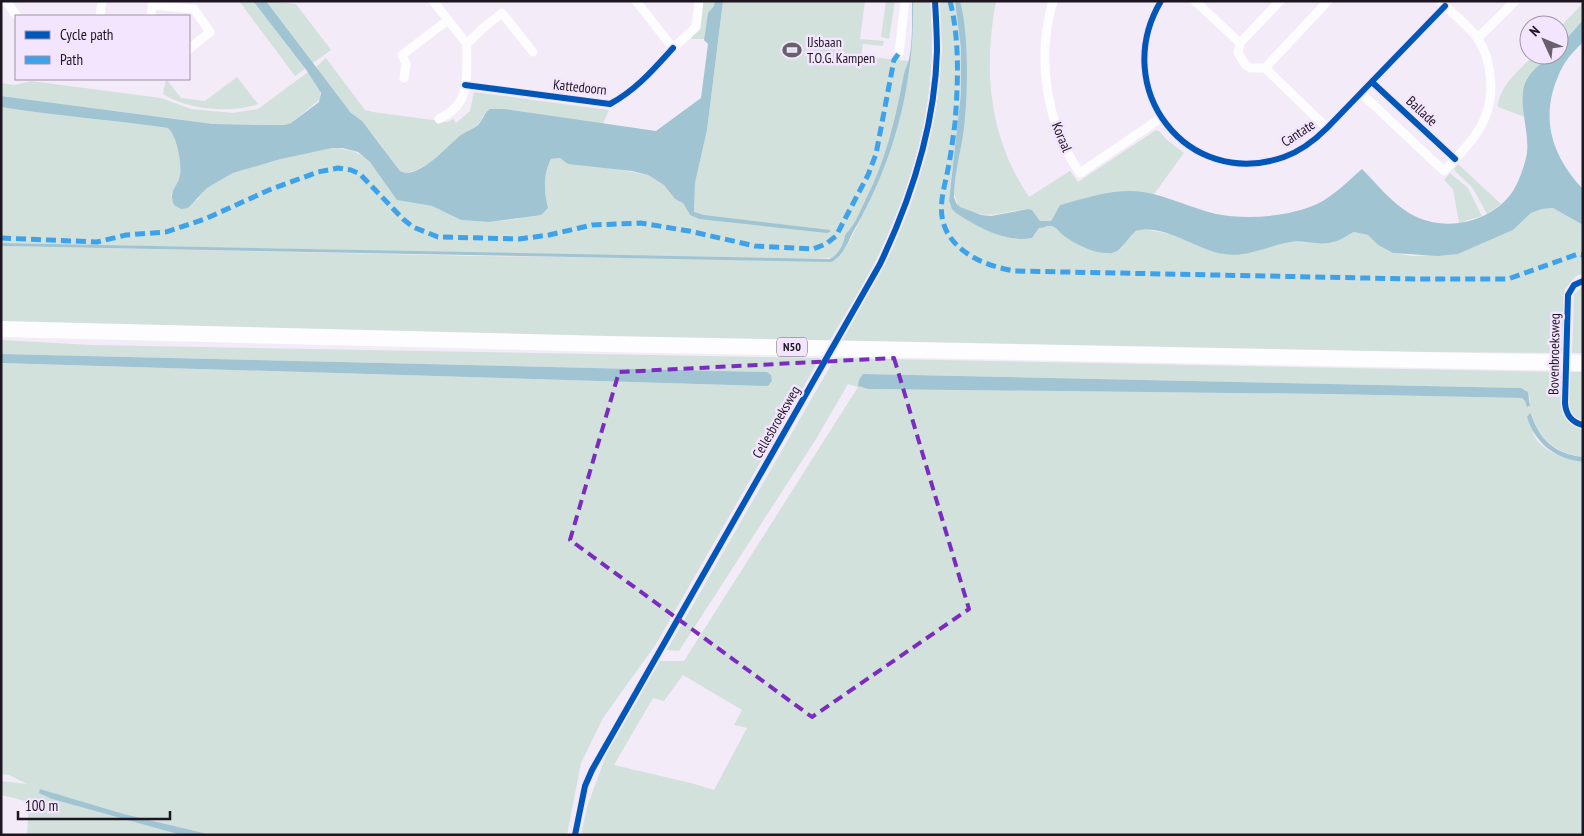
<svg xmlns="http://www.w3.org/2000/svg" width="1584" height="836" viewBox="0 0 1584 836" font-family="'PT Sans Narrow',sans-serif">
<rect width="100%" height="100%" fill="#f3ebf8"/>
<!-- green -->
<path fill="#d3e1dd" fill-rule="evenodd" d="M239,1H253L305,69L295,76Z
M266,1L296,4L331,50L313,63Z
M699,1H715L714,6L708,14L704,39H691Z
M723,1H865L860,39L884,41L883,46L863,44L861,56L909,61C903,76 902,91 898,107C890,140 869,211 845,235C844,243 839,252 833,258L789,259L1,243V107C57,116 113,120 168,128C177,136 182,164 180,175C179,181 174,188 171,194L174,205L197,200L207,188L233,173L292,156L332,148C369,148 379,173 398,200L432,206L461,220L489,222L516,219L548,208C544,192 543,174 551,159L560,158L648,175L664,185L675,199L683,203L690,215H704L694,213L695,183L707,130Z
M886,1H895L889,39L881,37Z
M913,1H930C939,83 920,164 886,239C870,275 849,308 829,342L1,327V246L482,256L834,261C847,250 855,230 862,216C898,143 913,82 913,1Z
M938,1H955L961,49V93L949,201C951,211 960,214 968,219C988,231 1008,242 1032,238L1039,228L1051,226L1055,227L1077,244L1105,254L1115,252L1122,248L1132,234L1139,230H1148L1175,235L1223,254L1292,242L1326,243L1335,242L1354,232L1368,235L1378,245L1393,253L1412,256L1458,254L1513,230L1531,213L1542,209L1553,208L1583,225V273L1576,276L1565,289L1563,353L1142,350L840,345L892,250L910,207L927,153L937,103Z
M960,1H996C983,71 989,137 1029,197L1070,171L1078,182L1156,130L1159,131L1167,140L1184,153L1154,194L1125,191L1069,203L1060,205L1051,221H1040L1032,210L1028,209C999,212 987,222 958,206L954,193L965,40Z
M1583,3V20L1559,47V28Z
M1534,55H1551L1527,78L1524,111L1525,117L1498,107C1499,85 1520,70 1534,55Z
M326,58L365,110L373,112L448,122L453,119L456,123L470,111L474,92L609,110L603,124L505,109L483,116C479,128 468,129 460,137C447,147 417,180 400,171L373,135L351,113L316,67Z
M308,72L320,91V99L291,123L285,125L214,124L1,96V83L15,85L31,81L161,98L191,109L233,113L258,109Z
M237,77L258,104L256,105C228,113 189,110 163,94L166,79L181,98L205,101Z
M1458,164L1501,204L1487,214L1472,187L1456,172L1454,169Z
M1450,173L1468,188L1482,216L1459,223L1453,189L1444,180Z
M1583,286V353H1572L1574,294Z
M1,340L92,345L820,358L656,644L603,718L581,763L567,835H212L124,814L40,789L52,799L181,835H27L29,802L1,795V781L27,784L9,775L1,774V363L768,386L772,381L767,372L1,354Z
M835,358L1562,372C1563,392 1557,423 1583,428V457C1558,454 1539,440 1532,415C1532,420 1532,427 1533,432C1538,450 1566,460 1583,462V835H581L587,807L606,755L660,661H684L858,387L848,384L816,439L679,651L667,650ZM863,374L1521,388L1526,390C1529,396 1532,401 1529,408L1525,401L1522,398L1329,394L868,389L859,386ZM683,675L742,710L734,725L747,728L714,790L691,783L614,765L653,698L664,701Z
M1570,372H1583V421C1568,418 1569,405 1568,393L1570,392Z"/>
<!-- water -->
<path fill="#a0c4d2" d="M253,1H266L351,113L362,121L400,171C418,181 448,145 461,135C467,131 473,129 478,125C483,120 484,113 490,109H505L656,131L701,98L708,44L704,40L708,13L714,6L715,1H723L707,130L695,183L694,212L704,215L830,230V232L827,233L699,219L690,215L683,203L675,199L664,185L648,175L632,171L568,164L560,158L551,159C543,174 544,192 548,208L541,215L489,222L461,220L432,206L397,200L370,162L358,152L343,148H332L281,159L233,173L207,188L188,208L181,209L174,205C168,189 177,189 180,175C182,164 177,136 168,128C113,120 57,116 1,107V96L213,124L277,125H285L291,123L319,102L321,93L307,71Z
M912,1H913C915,83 894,162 853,232C848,242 842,258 831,262L1,246V243L830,259C838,255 844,244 845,235C855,225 860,211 866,199C886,159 896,117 904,74C905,69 908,64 909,59C913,41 912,20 912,1Z
M955,1H960C969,33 968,95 964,128C961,151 954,174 954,197L956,203L960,207L981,215L991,216L1028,209L1032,210L1040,221H1051L1060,205C1086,198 1116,188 1143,192C1168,196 1191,208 1216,214C1247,220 1288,217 1317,204C1334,196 1348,181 1362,169C1376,183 1391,202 1409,213C1442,233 1488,224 1511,194C1518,184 1523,170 1526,158C1532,134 1515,101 1527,79C1532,70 1543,62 1551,55H1559V47L1583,20V42C1576,49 1568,57 1563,66C1539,111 1548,152 1583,189V225L1553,208L1542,209L1531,213L1513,230L1458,254L1438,256L1393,253L1378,245L1368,235L1354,232C1347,235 1340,241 1333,242C1319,246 1305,240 1291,242C1269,245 1247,258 1224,254C1196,250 1164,223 1136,231C1128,237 1125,246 1117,251C1104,259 1074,244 1063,235C1060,233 1058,229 1054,227C1049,224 1045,228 1039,228L1032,238C1005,243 978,227 956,213L952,209L949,201L961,93V49Z
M1,354L767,372L771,375L772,381L768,386L1,363Z
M863,374L1521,388L1528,392L1530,406L1527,407L1525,401L1522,398L1329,394L868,389L858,386L859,380Z
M1530,413C1533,418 1534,423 1537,428C1546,446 1563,455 1583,457V462C1555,459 1535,443 1527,417Z
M40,789L124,814L212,835H181L52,799L39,793Z"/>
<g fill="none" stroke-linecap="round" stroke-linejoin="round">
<!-- street -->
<path stroke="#fdfcfe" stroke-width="9" d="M6,1L17,16
M433,1L467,44C466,63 470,93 456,107C451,112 445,116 439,119
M636,1L673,48L696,27L699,1
M1053,1C1036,58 1046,124 1080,173L1161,118
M1161,1C1109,88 1187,191 1284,157C1301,151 1315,140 1327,128L1445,6
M1195,1L1240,43L1238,53L1245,64L1250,68H1265L1328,1
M100,16L102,1
M151,16L152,5L194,9L210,32L189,49
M1478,38L1515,1
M1240,43L1280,1
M467,44L482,29L502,13L533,52
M899,53L905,1
M1265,68L1327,128
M404,78L406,64L402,55L448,20
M465,85L610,104C636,90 653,70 673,48
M1361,93L1444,171C1472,141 1496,119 1490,75C1489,62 1485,50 1478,39C1471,28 1451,12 1440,1
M575,835L585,786L592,770L880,264C912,197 935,126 937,51C937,35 936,18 935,1"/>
<!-- highway -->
<path stroke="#fdfcfe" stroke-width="16" d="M1,329L607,344L1583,363"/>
<!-- quiet -->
<path stroke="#3da2ea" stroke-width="5" stroke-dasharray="10 5" stroke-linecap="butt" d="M950,1C960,40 958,84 955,123C953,138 951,154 948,169C944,190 936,211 947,232C960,256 990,267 1015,271L1414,279H1508L1578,254L1583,255
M1,238L97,242L126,235L166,232L205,219L269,190L318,172L338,168L351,170L360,174L403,219L413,227L438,237L519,239L549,235L592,225L641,223L689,231L755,246L813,249L826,244L836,236L868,175L876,154L894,60L899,53"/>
<!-- cycleway casing -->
<g stroke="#f4e5fe" stroke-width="9">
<path id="cycleway" d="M1161,1C1109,88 1187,191 1284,157C1301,151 1315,140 1327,128L1445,6
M1372,82L1455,159
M465,85L610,104C636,90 653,70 673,48
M1583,281L1574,285L1568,295L1565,403C1566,415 1571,422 1583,425
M575,835L585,786L592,770L880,264C912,197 935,126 937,51C937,35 936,18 935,1"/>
</g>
<!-- cycleway -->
<use href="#cycleway" stroke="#0057b8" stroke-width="6"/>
</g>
<!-- marked area -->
<path fill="none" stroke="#7b2cbf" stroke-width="4" stroke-dasharray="10 6" stroke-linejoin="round" d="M894,358L969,609L812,717L570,540L619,372Z"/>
<!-- icons -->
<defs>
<g id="stadium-bare" transform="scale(1.5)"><path d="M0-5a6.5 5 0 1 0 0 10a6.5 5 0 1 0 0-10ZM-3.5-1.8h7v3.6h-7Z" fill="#68616c" stroke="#f4e5fe" stroke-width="2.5" paint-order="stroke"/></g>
</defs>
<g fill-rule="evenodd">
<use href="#stadium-bare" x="792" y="50"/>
</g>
<g text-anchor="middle" stroke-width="5" stroke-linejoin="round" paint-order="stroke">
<!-- shield labels -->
<rect fill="#f4e5fe" stroke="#5e5463" stroke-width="1" x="777" y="337.5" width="30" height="19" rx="4"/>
<g font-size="12" font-weight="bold" fill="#1d1621">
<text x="792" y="351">N50</text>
</g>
<!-- poi labels -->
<g font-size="14" fill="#1d1621" stroke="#f4e5fe" text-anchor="start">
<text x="807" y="47">IJsbaan<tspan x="807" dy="16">T.O.G. Kampen</tspan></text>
</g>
<!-- street labels -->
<g font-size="14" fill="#1d1621" stroke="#f4e5fe">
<text transform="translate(580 87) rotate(6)" y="5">Kattedoorn</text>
<text transform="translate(1422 111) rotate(43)" y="5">Ballade</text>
<text transform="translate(1298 133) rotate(-33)" y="5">Cantate</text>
<text transform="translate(1062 137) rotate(67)" y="5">Koraal</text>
<text transform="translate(1554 354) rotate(-89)" y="5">Bovenbroeksweg</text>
<text transform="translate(776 422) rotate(-60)" y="5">Cellesbroeksweg</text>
</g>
</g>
<!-- border -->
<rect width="1584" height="836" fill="none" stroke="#1d1621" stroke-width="5"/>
<!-- legend -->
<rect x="15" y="15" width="175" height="65" fill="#f4e5fe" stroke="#9e92a6"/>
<rect x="25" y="31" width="25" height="8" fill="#0057b8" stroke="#9e92a6"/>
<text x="60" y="40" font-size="15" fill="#1d1621">Cycle path</text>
<rect x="25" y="56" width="25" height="8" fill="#3da2ea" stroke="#9e92a6"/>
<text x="60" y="65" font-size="15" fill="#1d1621">Path</text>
<!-- north arrow -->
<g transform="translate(1544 40) rotate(314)"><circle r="24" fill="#f4e5fe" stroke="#9e92a6"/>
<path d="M0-4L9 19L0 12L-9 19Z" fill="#68616c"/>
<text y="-8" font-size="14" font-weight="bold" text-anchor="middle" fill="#1d1621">N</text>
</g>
<!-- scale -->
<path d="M18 811v8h152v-8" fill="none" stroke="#1d1621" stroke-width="2.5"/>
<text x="25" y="811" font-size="15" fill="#1d1621" stroke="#f4e5fe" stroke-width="4" paint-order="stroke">100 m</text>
</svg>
